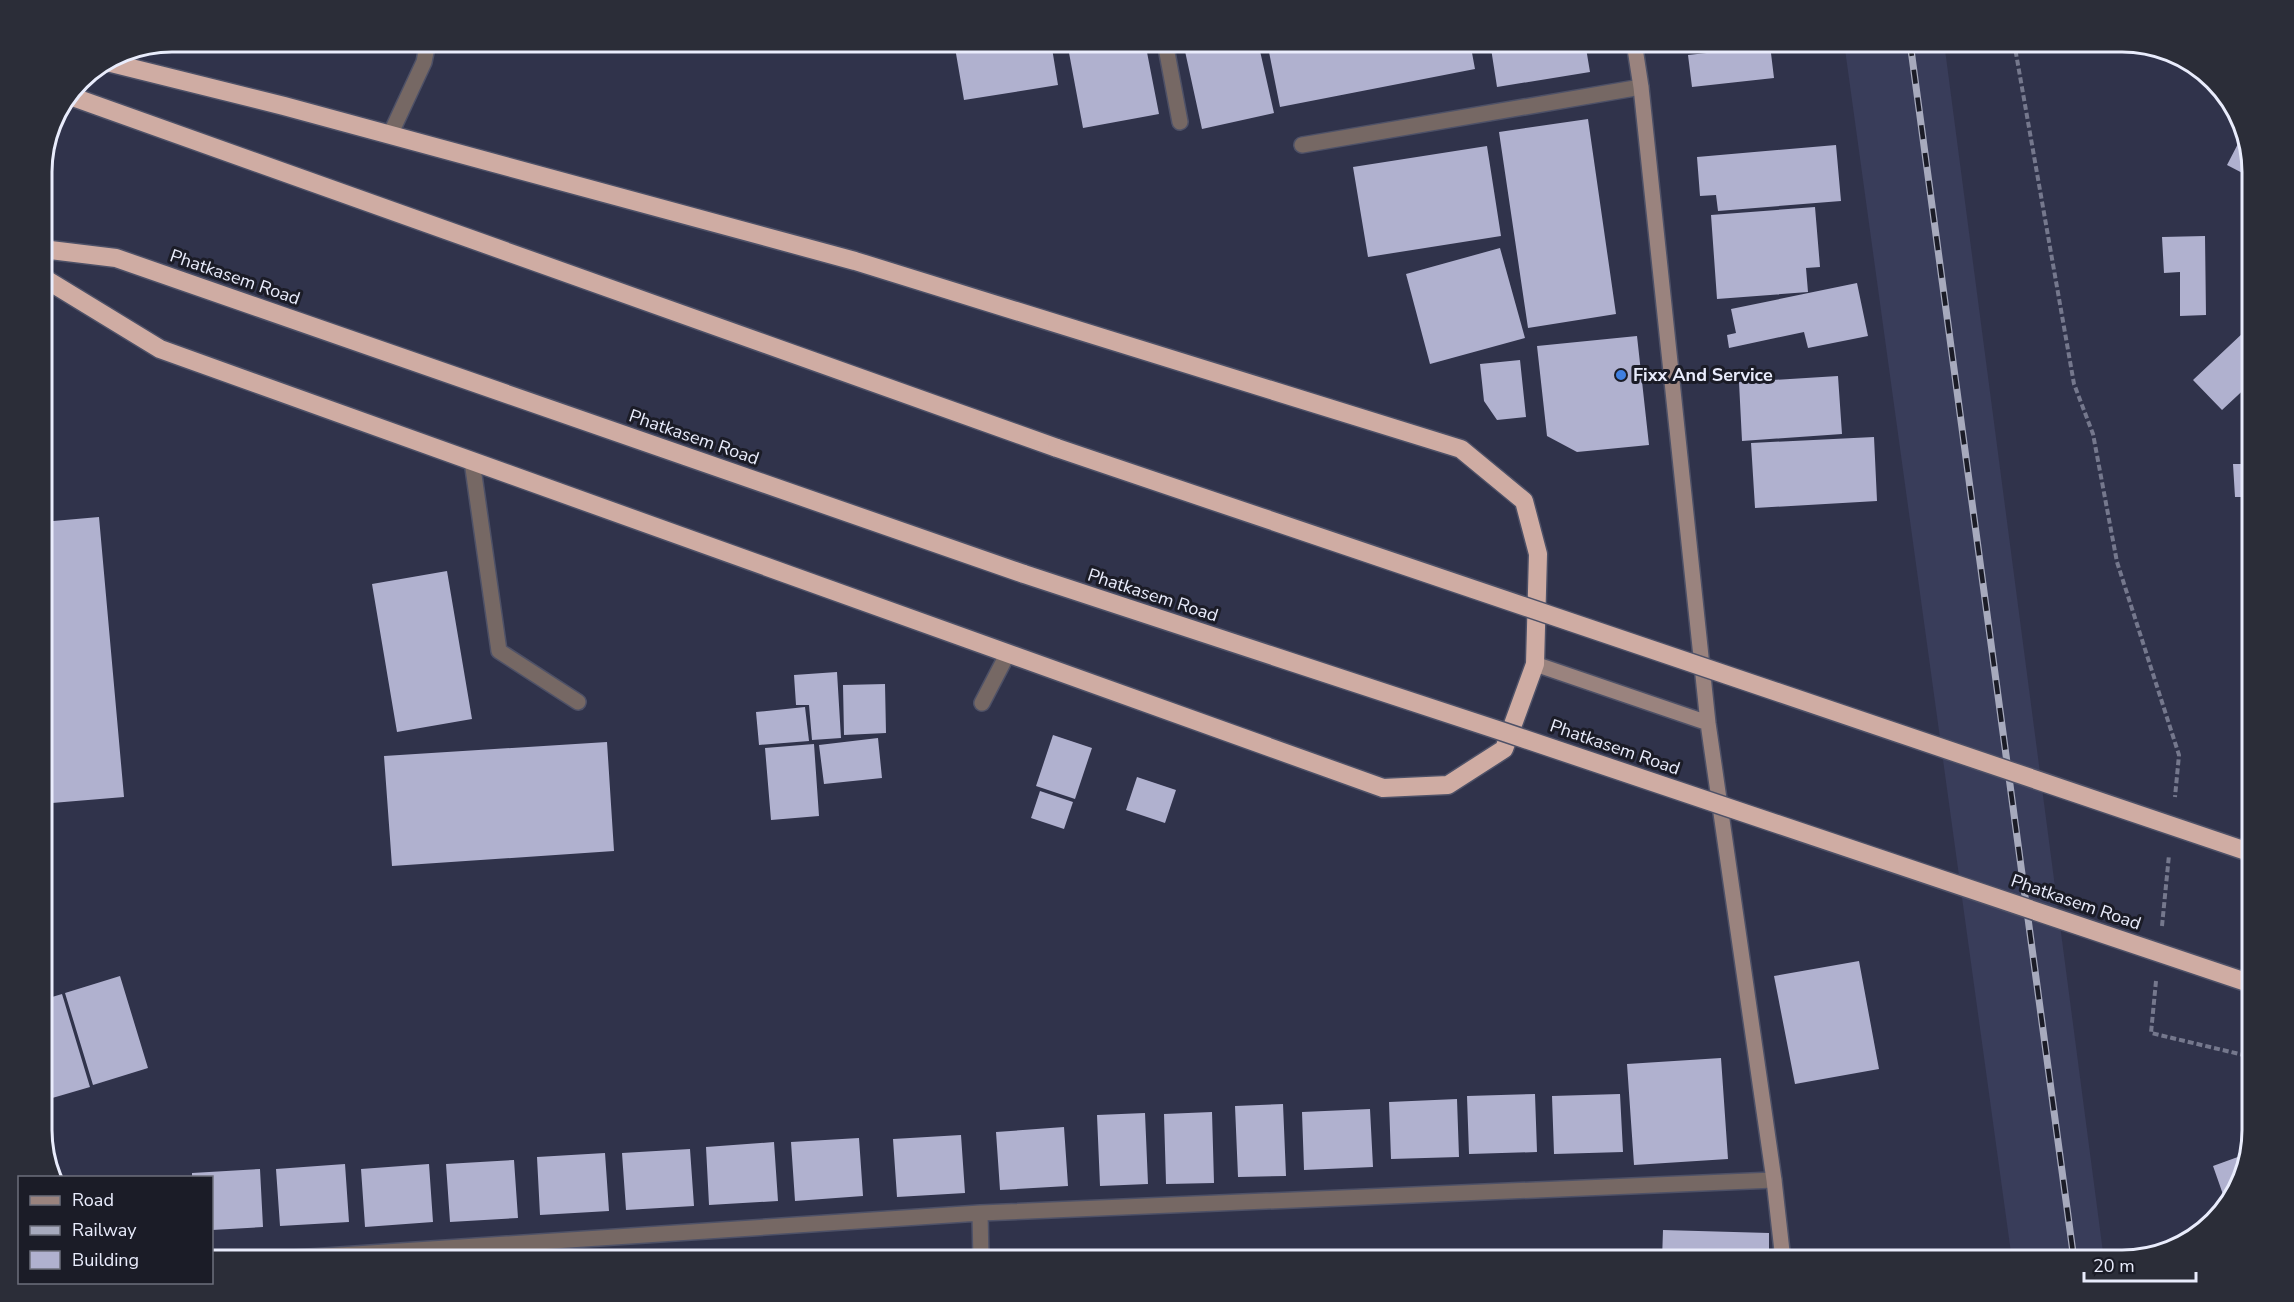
<svg xmlns="http://www.w3.org/2000/svg" width="2294" height="1302" viewBox="0 0 2294 1302" font-family="'Nunito Sans',sans-serif">
<rect width="100%" height="100%" fill="#30334b"/>
<!-- built -->
<path fill="#393d5a" d="M1844,42H1944L2104,1260H2012Z"/>
<!-- building -->
<path fill="#b0b1cf" d="M954,42H1051L1058,85L964,100Z
M1067,42H1145L1159,114L1083,128Z
M1183,42H1258L1274,113L1202,129Z
M1267,42H1470L1475,69L1280,107Z
M1490,42H1585L1590,72L1497,87Z
M1715,42H1761L1762,46L1770,45L1774,78L1692,87L1688,55L1716,52Z
M1588,119L1616,314L1528,328L1499,132Z
M2242,136L2252,164V178L2227,165Z
M1836,145L1841,201L1718,211L1716,195L1700,196L1697,157Z
M1487,146L1501,236L1368,257L1353,167Z
M1815,207L1820,267L1806,268L1808,292L1717,299L1711,215Z
M2205,236L2206,315L2180,316V272L2164,273L2162,237Z
M1500,248L1525,338L1430,364L1406,274Z
M1857,283L1868,336L1808,348L1804,332L1729,348L1727,335L1736,333L1731,309Z
M2245,331L2252,339V382L2222,410L2193,380Z
M1637,336L1649,445L1577,452L1547,436L1537,346Z
M1520,360L1526,417L1497,420L1484,401L1480,364Z
M1838,376L1842,434L1742,441L1739,382Z
M1874,437L1877,501L1755,508L1751,443Z
M2233,464H2252V497H2235Z
M99,517L124,797L52,803L42,696V522Z
M447,571L472,719L397,732L372,584Z
M837,672L841,738L812,740L809,705H796L794,675Z
M885,684L886,733L844,735L843,685Z
M805,707L809,741L759,745L756,712Z
M1053,735L1092,748L1075,799L1036,786Z
M878,738L882,778L824,784L819,745Z
M607,742L614,851L392,866L384,756Z
M814,744L819,816L771,820L765,748Z
M1137,777L1176,790L1165,823L1126,810Z
M1040,791L1073,802L1064,829L1031,818Z
M1859,961L1879,1069L1795,1084L1774,976Z
M120,976L148,1068L93,1085L65,993Z
M62,994L90,1087L42,1101V1000Z
M1721,1058L1728,1159L1634,1165L1627,1064Z
M1535,1094L1537,1152L1469,1154L1467,1096Z
M1620,1094L1623,1152L1554,1154L1552,1096Z
M1457,1099L1459,1157L1391,1159L1389,1102Z
M1283,1104L1286,1176L1238,1177L1235,1106Z
M1370,1109L1373,1167L1304,1170L1302,1112Z
M1212,1112L1214,1183L1166,1184L1164,1114Z
M1145,1113L1148,1184L1100,1186L1097,1115Z
M1064,1127L1068,1186L1000,1190L996,1132Z
M961,1135L965,1193L897,1197L893,1139Z
M859,1138L863,1196L795,1201L791,1142Z
M774,1142L778,1201L709,1205L706,1147Z
M690,1149L694,1206L626,1210L622,1153Z
M605,1153L609,1211L540,1215L537,1157Z
M2246,1154L2235,1195L2226,1203L2213,1166Z
M514,1160L518,1218L450,1222L446,1164Z
M345,1164L349,1222L280,1226L276,1169Z
M429,1164L433,1222L365,1227L361,1169Z
M260,1169L263,1227L212,1230V1178H192V1173Z
M1663,1230L1769,1233V1260H1662Z
M1560,1254V1260H1512V1255Z
M1647,1257V1260H1609V1258Z"/>
<g fill="none" stroke-linecap="round" stroke-linejoin="round">
<!-- lane casing -->
<g stroke="#4e5167" stroke-width="18">
<path id="lane" d="M390,135L424,62L428,42
M472,461L499,651L578,702
M982,703L1008,653"/>
</g>
<!-- street casing -->
<g stroke="#4e5167" stroke-width="18">
<path id="street" d="M1165,42L1180,122
M1302,145L1641,87
M980,1213L981,1260
M264,1260L980,1213L1774,1180"/>
</g>
<!-- secondary casing -->
<g stroke="#4e5167" stroke-width="18">
<path id="secondary" d="M1634,42L1641,87L1708,723L1774,1180L1783,1260
M1535,664L1708,723"/>
</g>
<!-- highway casing -->
<g stroke="#4e5167" stroke-width="21">
<path id="highway" d="M70,96L1057,448
M42,249L116,258L1024,574
M42,277L160,349L1383,788L1448,785L1504,749L1535,664L1538,554L1524,501L1461,449L855,261L284,106L107,62"/>
</g>
<!-- path -->
<path stroke="#75788d" stroke-width="4" stroke-dasharray="6 3" stroke-linecap="butt" d="M2014,42L2074,384L2093,434L2117,562L2179,755L2175,797
M2162,926L2169,855
M2156,981L2151,1033L2252,1057"/>
<!-- lane -->
<use href="#lane" stroke="#766864" stroke-width="15"/>
<!-- street -->
<use href="#street" stroke="#766864" stroke-width="15"/>
<!-- secondary -->
<use href="#secondary" stroke="#9a837e" stroke-width="15"/>
<!-- highway -->
<use href="#highway" stroke="#cfaca3" stroke-width="18"/>
<!-- rail casing -->
<g stroke="#a7aabd" stroke-width="7">
<path id="rail" d="M1910,42L2074,1260"/>
</g>
<!-- rail -->
<use href="#rail" stroke="#1b1c27" stroke-width="4.5" stroke-dasharray="14" stroke-linecap="butt"/>
<!-- highway-bridge casing -->
<g stroke="#4e5167" stroke-width="21" stroke-linecap="butt">
<path id="highway-bridge" d="M1057,448L2252,853
M1024,574L1504,732L2252,984"/>
</g>
<!-- highway-bridge -->
<use href="#highway-bridge" stroke="#cfaca3" stroke-width="18"/>
</g>
<!-- markers -->
<circle fill="#3f7fe0" stroke="#1b1c27" stroke-width="2" cx="1621" cy="375" r="6"/>
<g text-anchor="middle" stroke-width="6" stroke-linejoin="round" paint-order="stroke">
<!-- street labels -->
<g font-size="18" fill="#e9ecfc" stroke="#1b1c27">
<text transform="translate(235 277) rotate(19)" y="6">Phatkasem Road</text>
<text transform="translate(694 437) rotate(19)" y="6">Phatkasem Road</text>
<text transform="translate(1153 595) rotate(18)" y="6">Phatkasem Road</text>
<text transform="translate(1615 747) rotate(19)" y="6">Phatkasem Road</text>
<text transform="translate(2076 902) rotate(19)" y="6">Phatkasem Road</text>
</g>
<!-- poi labels -->
<g font-size="18" font-weight="bold" fill="#e9ecfc" stroke="#1b1c27" text-anchor="start">
<text x="1633" y="381">Fixx And Service</text>
</g>
</g>
<!-- crop -->
<path d="M0 0H2294V1302H0ZM172 52H2122A120 120 0 0 1 2242 172V1130A120 120 0 0 1 2122 1250H172A120 120 0 0 1 52 1130V172A120 120 0 0 1 172 52Z" fill="#2b2d38" fill-rule="evenodd"/>
<path fill="none" stroke="#e9ecfc" stroke-width="3" d="M172 52H2122A120 120 0 0 1 2242 172V1130A120 120 0 0 1 2122 1250H172A120 120 0 0 1 52 1130V172A120 120 0 0 1 172 52Z"/>
<!-- legend -->
<rect x="18" y="1176" width="195" height="108" fill="#1b1c27" stroke="#6d6f7c" stroke-width="1.5"/>
<rect x="30" y="1196" width="30" height="9" fill="#9a837e" stroke="#6d6f7c" stroke-width="1.5"/>
<text x="72" y="1206" font-size="18" fill="#e9ecfc">Road</text>
<rect x="30" y="1226" width="30" height="9" fill="#a7aabd" stroke="#6d6f7c" stroke-width="1.5"/>
<text x="72" y="1236" font-size="18" fill="#e9ecfc">Railway</text>
<rect x="30" y="1251" width="30" height="18" fill="#b0b1cf" stroke="#6d6f7c" stroke-width="1.5"/>
<text x="72" y="1266" font-size="18" fill="#e9ecfc">Building</text>
<!-- scale -->
<path d="M2084 1272v9h112v-9" fill="none" stroke="#e9ecfc" stroke-width="3"/>
<text x="2093" y="1272" font-size="18" fill="#e9ecfc" stroke="#1b1c27" stroke-width="4.5" paint-order="stroke">20 m</text>
</svg>
